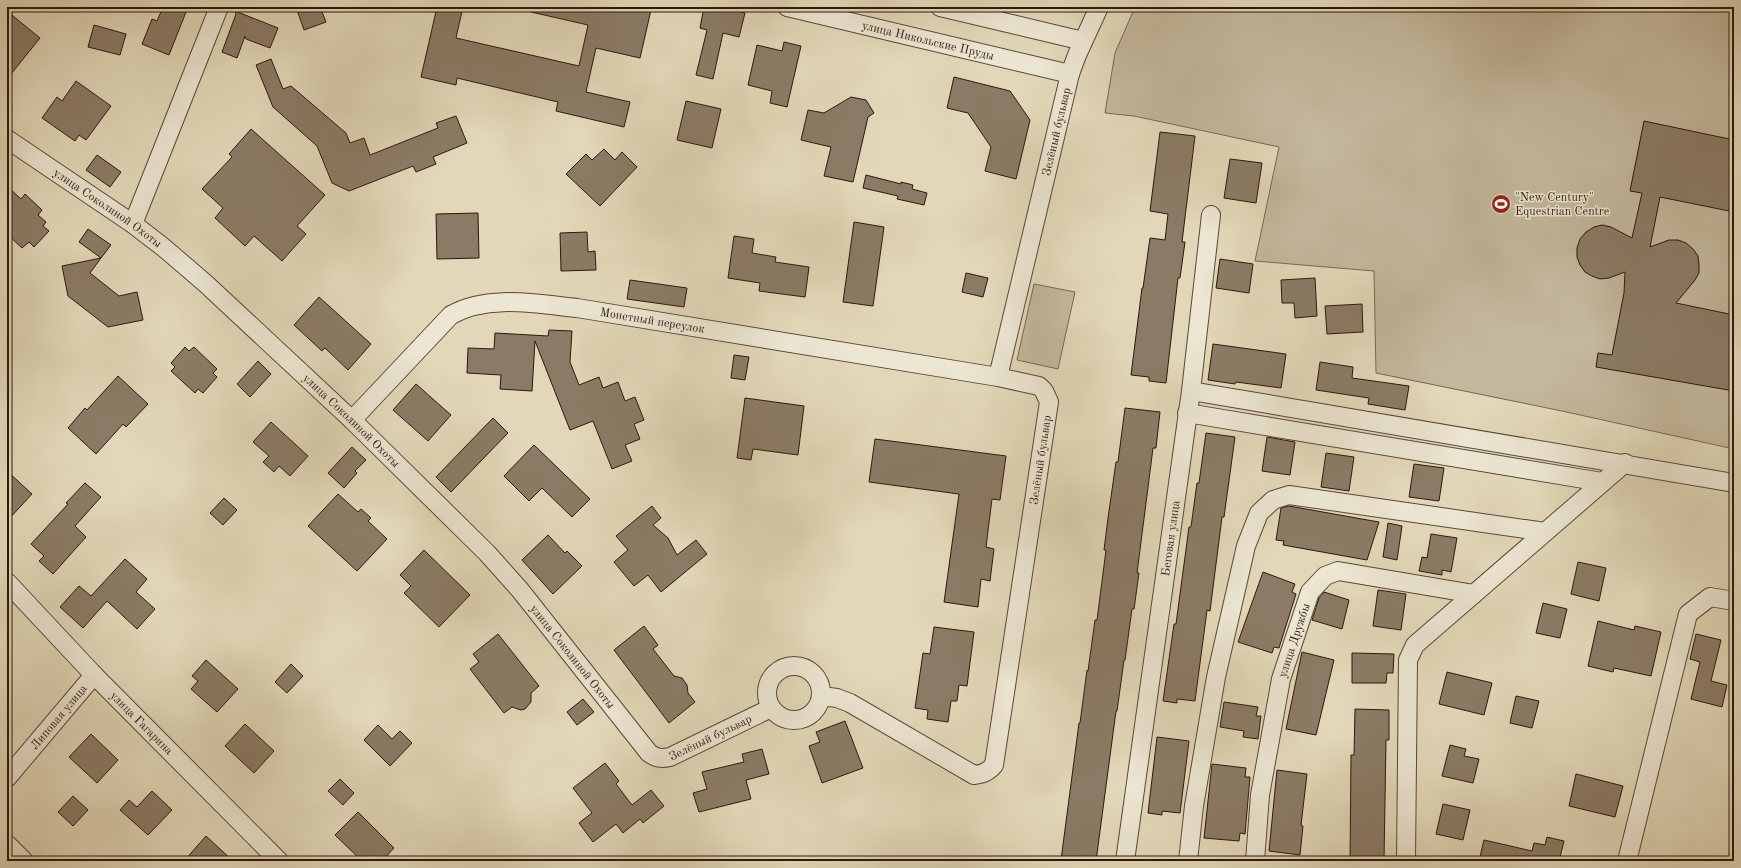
<svg xmlns="http://www.w3.org/2000/svg" width="1741" height="868" viewBox="0 0 1741 868" font-family="'Old Standard TT',serif">
<rect width="100%" height="100%" fill="#e2d8b9"/>
<filter id="stains"><feTurbulence type="fractalNoise" baseFrequency=".005" numOctaves="4"/><feColorMatrix values="0 0 0 0 .2 0 0 0 0 .09 0 0 0 0 .02 0 0 0 .5 -.17"/></filter>
<radialGradient id="worn" r=".72"><stop offset=".6" stop-color="#630" stop-opacity="0"/><stop offset="1" stop-color="#630" stop-opacity=".3"/></radialGradient>
<!-- green -->
<path fill="#c3b79c" stroke="#786754" d="M1135,7H1734V449L1562,411L1376,373L1374,271L1255,261L1279,147L1134,116L1105,113L1115,53Z
M1034,284L1075,292L1058,369L1017,360Z"/>
<!-- building -->
<path fill="#8b7b66" stroke="#2d170c" d="M163,7H173L186,12L169,55L142,44L152,19L157,21Z
M296,7H320L326,22L304,30Z
M437,7H463L456,38L579,66L588,25L531,12L532,7H636L651,10L640,58L596,48L586,92L630,102L624,127L556,111L558,102L457,78L456,85L421,77Z
M704,7H721L745,13L739,37L723,33L713,79L696,75L707,30L700,28Z
M7,11L40,38L7,79Z
M235,11L278,28L270,48L246,39L245,36L237,58L222,52L236,14Z
M94,25L126,34L120,55L88,47Z
M784,42L801,46L787,107L770,103L772,91L748,85L757,45L782,51Z
M271,59L283,89L291,86L346,133L350,143L364,138L370,155L438,128L436,123L456,116L467,143L433,157L436,164L416,172L413,166L349,191L332,183L317,146L273,107L256,65Z
M954,77L1010,91L1030,120L1016,179L985,171L991,147L968,113L947,108Z
M76,81L111,106L86,140L79,135L75,141L42,118L57,97L62,101Z
M851,97L866,100L874,113L868,117L853,182L824,176L831,147L801,140L808,110L824,113Z
M686,101L721,109L712,148L677,140Z
M1644,121L1734,140V212L1660,197L1650,247L1669,240H1678L1686,243L1693,249L1698,256L1699,265V273L1695,280L1676,303L1734,315V391L1596,367L1598,353L1612,355L1624,293L1625,272L1609,278L1600,279L1592,276L1585,272L1580,265L1577,257V248L1580,239L1586,232L1594,227L1602,225L1611,227L1632,238L1642,193L1630,191Z
M251,129L325,195L297,226L306,234L282,261L254,236L245,246L215,218L223,208L202,189L232,157L229,154Z
M1160,132L1195,136L1182,242H1185L1180,278H1178L1166,383L1149,381V377L1131,375L1142,288H1143L1150,238L1165,240L1168,214L1150,211Z
M604,149L615,160L622,152L637,167L600,206L566,174L586,154L592,160Z
M97,155L121,172L110,187L86,170Z
M1230,159L1262,163L1256,203L1224,198Z
M866,175L901,184V182L913,185L912,189L927,193L924,205L897,199L898,196L863,188Z
M7,186L21,199L25,194L42,210L38,215L46,222L43,226L49,231L34,247L29,242L22,248L7,234Z
M478,213L479,258L437,259L436,214Z
M854,222L884,227L873,306L843,302Z
M88,229L111,245L101,258L79,242Z
M587,232L588,252L595,251L596,270L561,271L560,233Z
M734,236L754,239L752,253L776,257L775,262L809,267L805,297L759,291L760,283L728,278Z
M101,258L90,273L119,296L137,292L143,320L108,327L68,296L62,266Z
M1220,259L1253,264L1249,293L1216,288Z
M966,273L988,278L983,297L962,292Z
M1315,278L1317,316L1295,318L1294,303H1282L1281,280Z
M630,280L687,288L684,307L627,299Z
M319,297L371,344L348,370L325,348L322,351L294,325Z
M1362,304L1363,332L1327,334L1325,306Z
M549,330L572,331L570,362L579,385L599,377L603,388L618,382L625,401L635,397L644,420L634,424L640,439L625,445L632,461L612,469L593,421L570,430L535,341L532,391L500,389L501,375L467,373L468,348L494,349L495,333L548,336Z
M1213,344L1286,354L1281,388L1236,382L1235,384L1208,380Z
M185,347L189,351L194,347L217,369L213,373L217,377L203,393L198,389L195,393L171,371L175,367L171,363Z
M734,355L749,357L745,380L731,378Z
M258,361L271,374L250,397L237,384Z
M1320,362L1353,367L1352,378L1409,386L1405,410L1368,404L1369,398L1316,390Z
M118,376L148,404L126,427L123,424L96,454L68,428L85,408L87,410Z
M416,384L451,415L428,441L393,410Z
M745,398L804,406L798,455L753,449L751,460L737,458Z
M1125,408L1160,412L1156,448H1153L1146,503L1137,573H1139L1134,609H1132L1125,660H1124L1117,711H1116L1096,861L1061,860L1079,723H1080L1087,670L1088,671L1095,620H1097L1106,550H1104L1108,518L1116,462H1118Z
M493,418L508,433L451,492L436,477Z
M271,422L308,456L290,476L279,466L274,472L263,462L269,456L253,442Z
M1206,433L1235,437L1224,517H1222L1210,611L1207,610L1195,701L1177,699V703L1163,701L1174,624H1176L1189,527H1191L1197,483H1199Z
M1267,437L1295,442L1290,475L1262,471Z
M875,439L1006,456L1000,500L992,499L986,547L994,549L990,581L981,579L978,607L944,602L959,494L869,482Z
M534,445L590,499L572,517L542,488L529,501L504,476Z
M352,447L366,460L355,471L357,473L344,488L328,473Z
M1326,453L1354,457L1349,491L1321,487Z
M1414,464L1444,468L1439,501L1409,497Z
M7,471L32,494L7,521Z
M85,483L101,497L75,526L86,537L53,574L39,561L44,556L31,544L68,504L66,503Z
M338,494L358,512L361,509L371,518L368,521L387,539L357,571L308,526Z
M224,498L237,510L223,525L210,513Z
M652,506L661,518L653,525L668,538L677,555L696,540L707,554L661,592L648,575L634,586L614,562L628,550L616,536Z
M1289,506L1379,522L1367,560L1283,545L1284,541L1276,540L1281,508Z
M1388,523L1402,526L1397,560L1383,557Z
M1431,534L1457,538L1451,572L1442,570V575L1419,571L1422,557L1427,558Z
M548,535L565,553L567,551L582,566L553,594L522,560Z
M424,550L470,595L439,627L404,593L411,586L400,575Z
M125,559L147,579L136,592L155,609L137,629L107,601L83,628L60,607L79,586L91,596Z
M1578,562L1606,568L1599,601L1571,594Z
M1263,572L1295,584L1292,592L1296,594L1279,648L1274,647L1272,653L1238,642Z
M1378,590L1406,594L1401,630L1373,626Z
M1324,592L1349,600L1342,629L1312,620L1319,598Z
M1543,603L1567,609L1560,638L1536,633Z
M1598,621L1634,630L1635,626L1661,632L1651,676L1614,668L1613,672L1588,666Z
M644,626L658,645L653,649L674,676L682,678L687,685L688,693L695,702L669,723L614,650Z
M934,627L974,632L967,686L959,685L957,701H951L948,722L927,719L928,710L915,708L923,653L930,654Z
M498,634L539,686L531,693V702L525,709L521,710L512,707L504,713L470,669L479,662L473,654Z
M1696,634L1721,640L1711,681L1727,685L1722,707L1691,699L1700,662L1690,659Z
M1302,652L1334,660L1316,735L1286,729Z
M1352,653L1394,654L1393,673H1387L1386,683H1352Z
M206,660L238,689L217,712L191,689L198,681L192,676Z
M291,664L303,676L287,693L275,682Z
M1447,672L1492,683L1484,715L1439,704Z
M1516,696L1539,701L1532,728L1510,723Z
M583,699L594,712L577,725L567,712Z
M1224,702L1258,707L1256,716H1261L1258,739L1243,737L1244,731L1220,727Z
M1355,709L1389,710V740H1386L1384,861H1350L1351,755H1354Z
M845,721L863,768L822,783L809,746L820,742L816,732Z
M245,724L274,751L254,773L225,746Z
M378,725L392,739L400,731L412,743L390,766L364,740Z
M91,734L118,760L97,783L69,757Z
M1157,737L1189,741L1180,813L1162,811V815L1148,813Z
M1450,745L1466,749L1464,756L1479,759L1473,783L1442,776Z
M762,749L769,774L746,780L751,799L699,812L693,793L707,789L702,772L744,762L742,754Z
M605,763L619,781L616,784L632,805L651,790L664,806L643,823L640,819L623,833L616,824L593,842L579,823L592,813L573,788Z
M1212,764L1246,768L1245,777H1250L1245,834L1240,833L1239,841L1204,838Z
M1277,770L1307,774L1301,825L1303,826L1300,855L1269,851Z
M1576,774L1623,786L1615,817L1569,806Z
M340,779L354,793L343,805L328,791Z
M152,791L172,810L148,835L120,810L129,800L137,807Z
M73,796L88,810L73,826L58,812Z
M1443,804L1470,810L1463,840L1436,834Z
M358,812L394,848L382,861H362L335,835Z
M206,836L233,861H184Z
M1547,837L1564,841L1559,861H1479L1484,840L1532,851L1534,843L1545,845Z"/>
<g fill="none" stroke-linecap="round" stroke-linejoin="round">
<!-- street casing -->
<g stroke="#5a4737" stroke-width="20">
<g id="street">
<path id="s1" d="M787,7L1070,74"/>
<path d="M940,7L1083,41"/>
<path id="s2" d="M7,139L133,224L163,247L205,283L352,420L487,553L520,590L649,753C656,758 661,759 670,757L771,708"/>
<path d="M133,224L219,7"/>
<path d="M1191,391L1734,483"/>
<path d="M1187,413L1602,482"/>
<path id="s3" d="M352,420L451,315C488,294 537,304 577,308L998,377"/>
<path id="s4" d="M7,582L94,675L279,861"/>
<circle cx="794" cy="693" r="27"/>
<path id="s5" d="M821,696L837,698L850,703L974,775C983,774 988,772 994,765L1049,402L1044,391L1039,386L998,377L1070,74L1077,55L1099,7"/>
<path id="s6" d="M7,778L94,675"/>
<path d="M7,844L24,861"/>
<path id="s7" d="M1125,861L1191,391L1211,215"/>
<path d="M1188,861L1194,806L1216,677L1246,546L1259,513L1273,500L1289,495L1545,532"/>
<path id="s8" d="M1255,861L1260,795L1281,679L1310,592L1325,576L1338,571L1474,594"/>
<path d="M1406,861L1408,660L1415,645L1625,463"/>
<path d="M1627,861L1688,614L1710,597L1734,601"/>
</g>
</g>
<!-- street -->
<use href="#street" stroke="#ece6d2" stroke-width="18"/>
</g>
<!-- icons -->
<defs>
<g id="stadium-disc" transform="scale(1)"><circle r="9.5" fill="#8f2418" stroke="#ece6d2"/><path d="M0-5a6.5 5 0 1 0 0 10a6.5 5 0 1 0 0-10ZM-3.5-1.8h7v3.6h-7Z" fill="#fff"/></g>
</defs>
<g fill-rule="evenodd">
<use href="#stadium-disc" x="1501" y="204"/>
</g>
<g text-anchor="middle" stroke-width="3" stroke-linejoin="round" paint-order="stroke">
<!-- street labels -->
<g font-size="12" fill="#2d170c" stroke="#ece6d2">
<text dy="4" stroke="none"><textPath href="#s1" startOffset="145">улица Никольские Пруды</textPath></text>
<text dy="4" stroke="none"><textPath href="#s5" startOffset="877">Зелёный бульвар</textPath></text>
<text dy="4" stroke="none"><textPath href="#s2" startOffset="122">улица Соколиной Охоты</textPath></text>
<text dy="4" stroke="none"><textPath href="#s3" startOffset="349">Монетный переулок</textPath></text>
<text dy="4" stroke="none"><textPath href="#s2" startOffset="446">улица Соколиной Охоты</textPath></text>
<text dy="4" stroke="none"><textPath href="#s5" startOffset="505">Зелёный бульвар</textPath></text>
<text dy="4" stroke="none"><textPath href="#s7" startOffset="326">Беговая улица</textPath></text>
<text dy="4" stroke="none"><textPath href="#s8" startOffset="225">улица Дружбы</textPath></text>
<text dy="4" stroke="none"><textPath href="#s2" startOffset="770">улица Соколиной Охоты</textPath></text>
<text dy="4" stroke="none"><textPath href="#s6" startOffset="80">Липовая улица</textPath></text>
<text dy="4" stroke="none"><textPath href="#s4" startOffset="195">улица Гагарина</textPath></text>
<text dy="4" stroke="none"><textPath href="#s2" startOffset="960">Зелёный бульвар</textPath></text>
</g>
<!-- poi labels -->
<g font-size="12" fill="#2d170c" stroke="#ece6d2" text-anchor="start">
<text x="1515" y="201">"New Century"<tspan x="1515" dy="14">Equestrian Centre</tspan></text>
</g>
</g>
<!-- margin -->
<rect width="1741" height="868" fill="none" stroke="#e2d8b9" stroke-width="24"/>
<rect x="8" y="8" width="1725" height="852" fill="none" stroke="#2d170c" stroke-width="2"/>
<rect x="12" y="12" width="1717" height="844" fill="none" stroke="#2d170c"/>
<rect width="100%" height="100%" filter="url(#stains)"/>
<rect width="100%" height="100%" fill="url(#worn)"/>
</svg>
